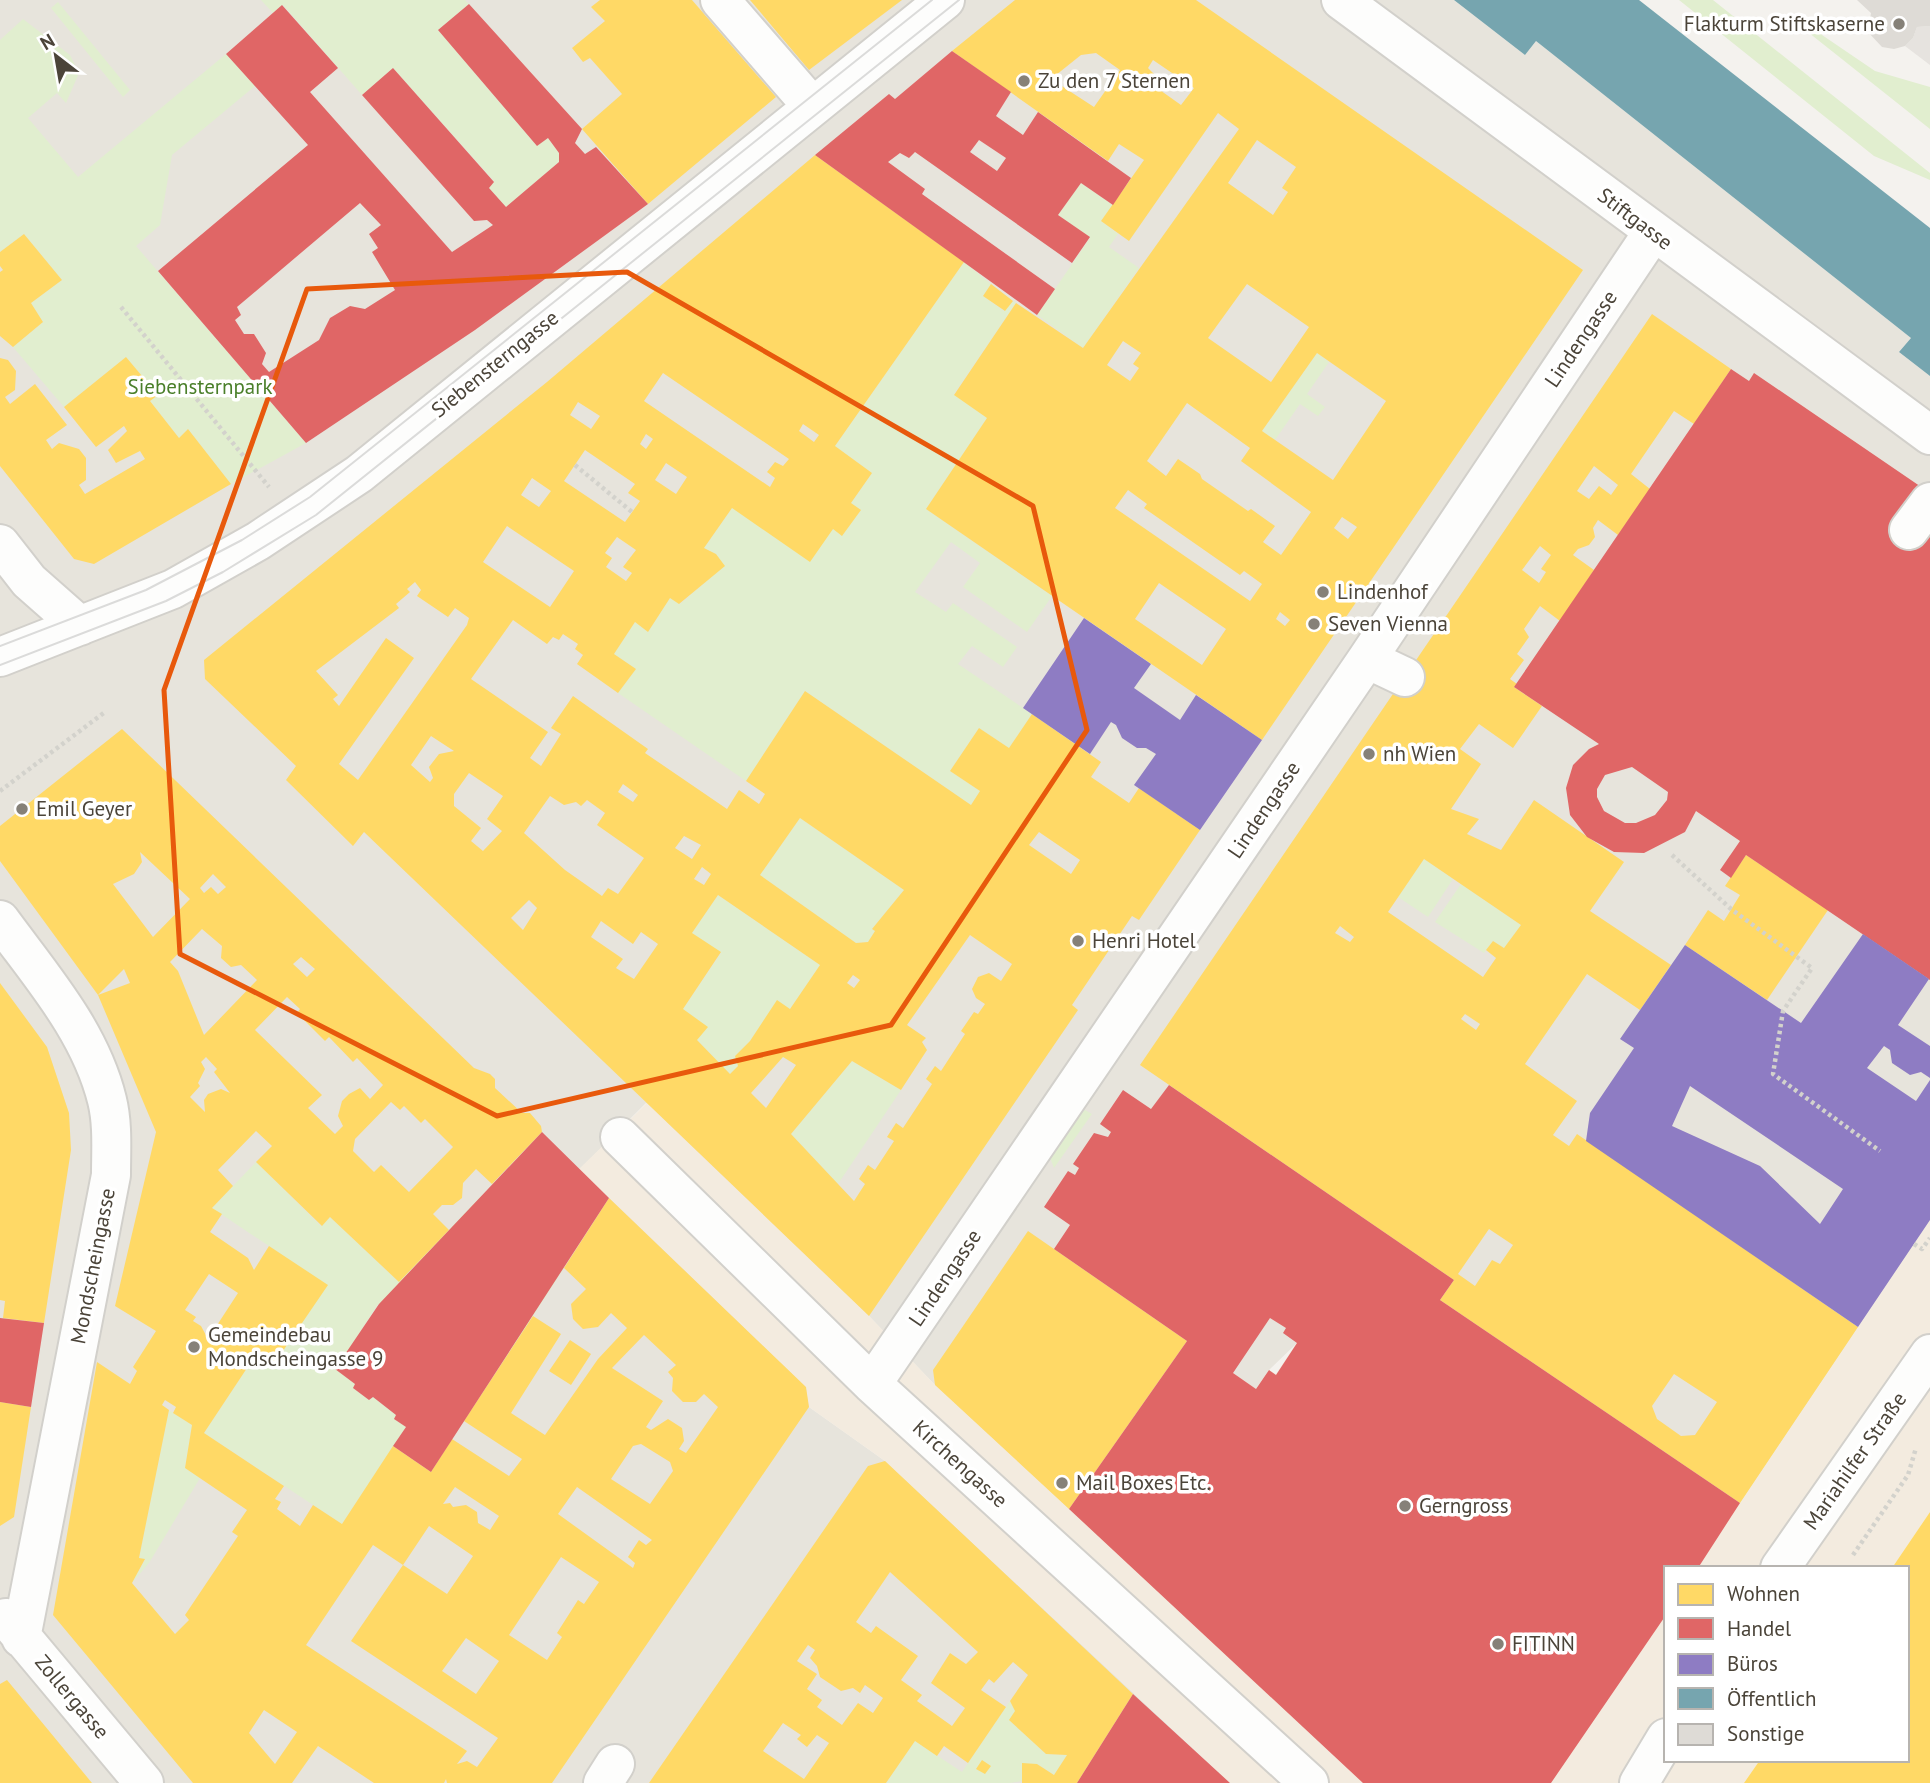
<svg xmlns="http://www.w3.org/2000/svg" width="1930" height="1783" viewBox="0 0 1930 1783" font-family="'PT Sans',sans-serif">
<rect width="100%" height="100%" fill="#f4f2ee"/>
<!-- residential -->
<path fill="#e7e4dc" d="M0,0H1454L1525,55L1536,41L1911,338L1899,352L1930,376V1220L1740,1503L1297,1343L1269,1370L1256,1389L1069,1509L935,1385L869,1316L646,1103L580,1169L806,1387L809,1407L885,1461L1230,1783H0Z"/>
<!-- commercial -->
<path fill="#f3ebdf" d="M647,1103L869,1316L935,1385L1069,1509L1187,1341L1256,1389L1269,1370L1276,1374L1375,1226L1454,1280L1441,1301L1740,1503L1930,1220V1512L1892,1568H1666V1760H1760L1744,1783H1230L885,1461L809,1407L806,1387L579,1169Z"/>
<!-- green -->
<path fill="#e1eecf" d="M261,0H465L469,4L438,30L536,145L548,138L559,153V162L506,207L489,188L494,181L393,68L362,95L283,5L273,13Z
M1679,0H1713L1930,173V180L1874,156Z
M58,2L130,90L123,97L51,8Z
M1797,18L1875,71L1930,87V129L1794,21Z
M23,19L70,55L79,73L66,103L57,93L28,118L78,177L226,54L255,86L172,155L160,225L136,246L306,443L231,484L188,429L179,438L150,401L158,395L126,357L64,407L13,347L43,322L31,303L62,280L24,234L0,252V40Z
M1081,183L1113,205L1101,221L1118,234L1109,247L1139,268L1083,348L1037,315L1090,238L1058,215Z
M964,262L991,284L983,296L1004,311L1013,301L1016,303L954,394L987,418L926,509L1052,596L1027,632L963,587L980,563L951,542L915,592L946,612L953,603L1017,647L1003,667L972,646L958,664L1032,714L1009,748L979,728L950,771L980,791L971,805L805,691L746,781L618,693L636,669L614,654L635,622L648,632L670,598L680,604L724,566L716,554L704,548L732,508L833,529L841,535L861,510L851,503L872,473L835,446Z
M1317,353L1329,362L1307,394L1325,407L1318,416L1300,404L1275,440L1262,431Z
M800,818L904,890L872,929L875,931L868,942L856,943L760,875Z
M1424,859L1453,879L1428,917L1398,897Z
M1461,884L1521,925L1504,948L1493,941L1484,953L1435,922Z
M718,895L820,965L790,1009L777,1001L750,1041L735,1056L738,1066L730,1074L697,1040L683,1009L721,953L692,933Z
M852,1061L901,1090L838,1184L791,1134Z
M1085,1110L1092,1114L1054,1168L1049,1155L1076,1115Z
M256,1162L321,1226L330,1217L399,1282L481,1196L564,1268L511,1350L492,1338L378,1304L336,1369L355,1384L353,1388L369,1400L373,1397L396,1415L394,1419L406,1427L342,1524L204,1433L255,1356L272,1366L327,1285L212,1208Z
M169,1410L192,1425L185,1468L200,1478L149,1563L132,1583L145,1560L139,1558Z
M1010,1701L1015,1711L1010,1721L1046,1754L1067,1755L1054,1775L1037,1764L1022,1781L1010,1783H886L915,1741L962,1772Z"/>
<!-- parking -->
<path fill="#e6e3df" d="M1930,26V65L1905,46L1913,38L1917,27Z"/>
<!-- homes -->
<path fill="#ffd966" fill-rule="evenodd" d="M600,0H692L776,97L648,204L582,129L622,94L590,58L583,62L572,48L605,21L591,7Z
M750,0H902L809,70Z
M1015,0H1196L1583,270L1262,740L926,509L987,418L954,395L1016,303L1083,348L1239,129L1218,113L1129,241L1101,221L1144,160L1119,144L1108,161L952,51ZM1096,53L1120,70L1094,107L1051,79L1081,55ZM1153,60L1194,88L1181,105L1150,83L1155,75L1148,68ZM1257,140L1296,167L1282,188L1288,192L1273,215L1228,183ZM1247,284L1309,327L1271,382L1208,338ZM1123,341L1141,353L1133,364L1139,368L1130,381L1107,365ZM1317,353L1386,401L1333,480L1262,431ZM1187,403L1250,448L1241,461L1311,512L1281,555L1263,542L1275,526L1251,509L1248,511L1202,479L1200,474L1178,459L1166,476L1147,461ZM1128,490L1147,504L1144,508L1240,575L1244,571L1262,584L1250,601L1115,508ZM1342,517L1357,527L1348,539L1334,528ZM1159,583L1226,629L1202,665L1135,619ZM1280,612L1290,620L1285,626L1276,619Z
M815,155L964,262L835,446L872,473L851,503L861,510L842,536L833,529L810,562L732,508L704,548L716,554L725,566L679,604L670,598L648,632L635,622L614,654L636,669L618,693L577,664L583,655L575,649L578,644L563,634L559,640L553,637L547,644L513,620L471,679L548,732L530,758L541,766L561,734L551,728L573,696L648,749L645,753L727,809L739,790L759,804L765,794L746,781L805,691L971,805L980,791L950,771L979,728L1009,748L1032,714L1101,762L1091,777L1129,803L1139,788L1200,830L1139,920L1132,916L1072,1005L1078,1010L869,1316L364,832L353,846L286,780L296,766L205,679L204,660L547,382ZM663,373L789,459L783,466L775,462L767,472L775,478L770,487L644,401ZM578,402L600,416L591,429L570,415ZM803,424L819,435L814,442L799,431ZM646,434L653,439L646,449L640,444ZM585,450L635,484L628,493L640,501L625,522L564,481ZM666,463L687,477L676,494L655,480ZM532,478L551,491L539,507L521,495ZM507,526L574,571L550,607L483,562ZM617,537L636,550L623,567L632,573L626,581L606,567L612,558L605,553ZM415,582L421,590L417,596L448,617L455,608L469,618L467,625L358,780L339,764L414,658L386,638L339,706L333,699L338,695L316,671L399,608L396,604L410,592L407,589ZM431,736L454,751L439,754L429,767L433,778L430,782L411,765ZM469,773L503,796L487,819L502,831L483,851L471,841L481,828L454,806V794ZM623,784L638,795L633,802L618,792ZM550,796L564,805L576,802L581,806L587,800L605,813L597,825L644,858L618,894L608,888L602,896L565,870L524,833ZM800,818L904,890L872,929L875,931L868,942L856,943L760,875ZM1039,832L1080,860L1071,874L1029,845ZM684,836L701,845L692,859L675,848ZM702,867L711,874L704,885L694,879ZM718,895L820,965L790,1009L777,1000L750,1041L735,1056L738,1066L730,1074L697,1040L708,1027L683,1009L721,952L692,933ZM529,900L537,908L523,930L511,918ZM601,921L633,944L641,932L658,944L634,979L616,968L623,959L591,937ZM970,935L1012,964L1001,981L989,973L978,977L972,989L976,998L985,1004L978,1014L974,1012L961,1031L965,1034L941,1071L935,1066L926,1079L932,1084L903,1128L896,1123L887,1137L894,1141L875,1170L868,1165L859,1179L865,1184L854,1201L791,1134L852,1061L901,1090L927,1050L922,1042L926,1038L907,1025ZM853,975L860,980L854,988L847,983ZM783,1057L796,1065L766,1108L751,1093Z
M24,234L62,280L31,303L43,322L13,347L0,336V272L3,270L0,266V252Z
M991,284L1013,301L1005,311L983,296Z
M1652,314L1731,369L1694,424L1674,411L1631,474L1650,489L1618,535L1598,520L1593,528L1595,537L1589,545L1578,549L1573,555L1594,570L1560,621L1540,606L1524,629L1529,637L1517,654L1524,660L1510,679L1517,684L1514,687L1542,706L1513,748L1479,724L1460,749L1481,764L1451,809L1479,819L1467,834L1501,850L1534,800L1624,862L1590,911L1671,965L1640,1010L1587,974L1525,1064L1577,1101L1553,1135L1569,1146L1577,1134L1858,1327L1740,1503L1440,1300L1454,1280L1140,1065ZM1594,466L1618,485L1611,495L1599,486L1589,499L1577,491ZM1540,546L1551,555L1541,569L1546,572L1539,583L1522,570ZM1424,859L1521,925L1504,948L1493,941L1486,950L1496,958L1483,977L1388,912ZM1340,926L1354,937L1350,942L1335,933ZM1465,1014L1480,1024L1476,1030L1461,1019ZM1489,1229L1513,1245L1500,1264L1492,1260L1475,1286L1458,1274ZM1674,1374L1717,1402L1695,1435L1681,1436L1657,1419L1652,1406Z
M126,357L158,395L150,401L179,438L188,429L231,484L94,564L74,559L0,466V358L8,360L16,371L15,390L5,397L10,404L35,384L67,425L46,440L52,449L59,443L79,449L86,458V480L79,485L85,494L145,459L140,451L116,463L108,450L127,431L124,426L96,447L64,407Z
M122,729L474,1068L490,1074L495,1079V1088L522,1113H530L541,1126L542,1132L492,1184L476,1169L463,1183L462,1198L453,1205H442L433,1214L449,1230L399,1282L330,1217L322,1226L256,1162L272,1146L256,1131L218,1170L233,1186L212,1208L222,1214L210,1232L248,1258L254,1270L269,1246L328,1285L272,1367L255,1356L204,1433L284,1486L275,1499L281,1502L277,1509L300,1526L313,1505L342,1524L393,1446L431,1472L452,1439L509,1476L522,1459L464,1421L533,1316L561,1334L511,1413L545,1435L598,1359L627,1328L611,1313L598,1327L583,1329L573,1319L571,1304L586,1289L564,1268L609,1198L806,1387L809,1407L552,1783H447L446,1779L444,1783H374L318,1746L292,1783H193L53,1615L97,1362L130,1384L137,1371L133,1367L156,1331L115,1306L156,1132L98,995L130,983L124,969L98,995L0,861V826ZM140,852L190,899L153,937L113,884L134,874L142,862ZM213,874L226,887L218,894L211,887L204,893L200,888ZM202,929L222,946L221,958L231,967L241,965L257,980L204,1035L178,971L170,962ZM301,957L315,969L307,977L293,964ZM287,997L300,1009L297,1013L325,1041L329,1037L353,1062L357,1058L383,1085L370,1099L360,1088L349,1094L342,1101L338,1116L343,1126L335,1134L308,1108L322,1095L255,1030ZM206,1057L217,1069L214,1072L230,1093L221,1089L208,1094L204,1100L205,1112L190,1097L200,1086L198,1083L205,1069L201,1062ZM391,1102L400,1110L404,1106L421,1123L425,1119L453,1147L409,1192L381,1165L374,1172L353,1151L355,1139ZM209,1274L238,1293L208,1339L201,1326L193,1321L196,1317L185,1310ZM644,1335L676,1365L668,1372L673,1378L672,1391L683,1402H696L704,1394L718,1407L686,1453L679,1449L684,1441L682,1428L668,1419L651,1430L646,1427L663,1401L612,1368ZM165,1400L176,1407L173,1413L192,1425L185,1468L247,1510L232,1532L238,1536L185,1615L189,1620L175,1634L132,1583L145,1559L139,1558L169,1410L162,1405ZM641,1444L670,1462L673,1471L650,1504L611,1479L633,1446ZM455,1487L499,1516L490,1530L478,1523L477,1512L466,1505L453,1507L450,1503L443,1504ZM577,1487L652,1540L646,1545L639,1540L628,1557L635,1563L633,1568L558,1514ZM429,1526L473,1556L447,1594L403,1565ZM373,1545L403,1565L351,1641L498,1738L477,1767L467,1761L457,1764L467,1751L306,1645ZM561,1557L599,1582L584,1604L578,1600L557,1633L562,1637L547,1660L509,1635ZM466,1638L499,1661L476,1694L442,1671ZM264,1710L297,1732L275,1764L249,1733Z
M1746,855L1828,910L1767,1000L1685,945L1708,910L1724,921L1740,895L1725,886Z
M0,983L47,1047L69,1113L71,1150L44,1323L3,1318L5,1301L0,1300Z
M1028,1231L1187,1341L1069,1509L935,1385L933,1370Z
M570,1340L591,1354L571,1385L549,1371Z
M0,1402L31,1407L14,1517L0,1526Z
M885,1461L1133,1694L1077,1783H1022V1763L1037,1764L1054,1775L1067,1755L1046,1754L1009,1720L1015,1711L1010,1701L1028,1675L1013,1662L994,1683L989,1679L981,1690L1006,1707L968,1763L944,1746L937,1756L915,1741L886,1783H649L868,1466ZM890,1572L978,1652L966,1664L950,1653L931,1683L965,1708L952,1726L917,1701L922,1695L901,1680L918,1656L876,1626L871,1633L856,1622ZM808,1645L815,1650L810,1658L817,1666L820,1677L841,1691L853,1688L860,1693L865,1685L883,1698L873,1713L858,1703L842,1725L817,1707L822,1700L807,1689L817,1674L797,1661ZM783,1723L801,1735L797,1739L807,1747L817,1735L829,1743L804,1779L763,1751Z
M1930,1512V1783H1744L1760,1760H1907V1568H1892Z
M7,1680L92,1783H0V1684Z
M982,1760L991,1766L985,1774L976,1769Z"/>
<!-- shops -->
<path fill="#e06666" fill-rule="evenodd" d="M469,4L582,129L575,143L585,154L596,147L648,204L475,330L306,443L158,271L308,145L226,54L282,5L338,68L310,92L452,252L493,225L487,220L474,221L362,95L393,68L494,182L489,188L506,207L559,162V153L548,138L537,146L438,30ZM360,203L381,225L369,234L378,248L372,252L395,290L365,309L350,306L330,318L319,340L269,372L262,364L266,353L254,334H244L235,320L241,315L237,307Z
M952,51L1011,92L996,116L1023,135L1038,112L1131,178L1113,205L1081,183L1058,215L1090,237L1072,263L915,152L909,158L900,153L888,162L925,189L922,194L1055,289L1037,315L815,155L889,94L895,99ZM979,140L1006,158L997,171L970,152Z
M1731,369L1749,381L1754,373L1930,493V980L1746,855L1731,878L1720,870L1740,841L1696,811L1685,832L1644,853L1614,852L1587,837L1570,815L1566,788L1573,765L1589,749L1599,744L1514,687ZM1632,767L1668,792L1667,800L1655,815L1636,823H1625L1604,811L1597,797V789L1605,775Z
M1169,1085L1454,1280L1440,1300L1740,1503L1698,1568H1666V1615L1551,1783H1363L1069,1509L1187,1341L1054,1249L1070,1225L1044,1207L1068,1171L1075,1175L1079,1168L1073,1164L1094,1133L1108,1137L1111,1132L1100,1124L1123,1090L1151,1109ZM1270,1318L1286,1328L1283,1333L1297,1343L1276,1375L1269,1370L1256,1389L1233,1373Z
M542,1132L609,1198L431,1472L393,1446L406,1427L394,1419L396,1415L373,1397L369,1400L353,1388L355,1384L335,1369L379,1304Z
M0,1318L44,1323L31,1407L0,1402Z
M1133,1694L1230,1783H1077Z"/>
<!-- offices -->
<path fill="#8e7cc3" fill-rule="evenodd" d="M1084,618L1151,664L1134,688L1180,720L1196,695L1262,740L1200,830L1134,785L1156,754L1146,748H1137L1122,738L1116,725L1111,722L1090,754L1023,708Z
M1863,934L1929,979L1898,1025L1930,1046V1078L1921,1072L1910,1075L1892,1063L1890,1050L1884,1046L1867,1068L1916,1101L1930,1080V1220L1858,1327L1586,1141L1590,1113L1634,1048L1620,1039L1685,945L1801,1023ZM1690,1086L1843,1189L1820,1224L1760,1166L1672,1126Z"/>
<!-- public -->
<path fill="#76a5af" d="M1454,0H1639L1930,228V376L1899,352L1911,338L1536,41L1525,55Z"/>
<!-- building -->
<path fill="#dedbd6" d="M1857,0H1930V26L1917,27L1913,38L1905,46L1894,49L1882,47L1868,32L1871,13Z"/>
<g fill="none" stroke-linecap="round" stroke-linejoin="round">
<!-- minor casing -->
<g stroke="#d2d0cb" stroke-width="42">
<path id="minor" d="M720,0L812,106
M1341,0L1930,435
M1909,530L1930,502
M0,544L29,581L80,626
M0,657L173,589L258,541L359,474L945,0
M1367,659L1405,677
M0,920C41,976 90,1031 107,1100C113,1124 111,1150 111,1175L21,1638
M620,1137L872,1384L1309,1783
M872,1384L1367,659L1653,232
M1780,1568L1930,1354
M6,1618L144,1783
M603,1783L615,1764
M1639,1783L1666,1738"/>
</g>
<!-- path -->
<path stroke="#d3d2cc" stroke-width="4.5" stroke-dasharray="3.5 3.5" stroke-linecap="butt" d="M121,307L269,487
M575,465L632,512
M0,791L105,712
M1672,855L1731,909L1812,968L1783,1011L1773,1074L1880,1151
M1914,1244L1922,1249L1930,1238
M1853,1555L1908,1475L1916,1448"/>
<!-- minor -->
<use href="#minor" stroke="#fdfdfc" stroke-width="38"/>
<!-- tram -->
<path stroke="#dbdbda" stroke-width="2" d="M0,646L146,590L242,540L310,497L932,0
M0,665L166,601L223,572L316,515L959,0"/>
</g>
<!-- marked area -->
<path fill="none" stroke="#e8590c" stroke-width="5" stroke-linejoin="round" d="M627,272L1033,506L1087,730L891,1025L497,1116L180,954L164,690L307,289Z"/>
<!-- markers -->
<g fill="#868178" stroke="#fff" stroke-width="2.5">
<circle cx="1899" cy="24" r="7"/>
<circle cx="1024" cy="81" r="7"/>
<circle cx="1323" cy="592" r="7"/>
<circle cx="1314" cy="624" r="7"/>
<circle cx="1369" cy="754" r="7"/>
<circle cx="22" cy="809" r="7"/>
<circle cx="1078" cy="941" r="7"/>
<circle cx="194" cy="1347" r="7"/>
<circle cx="1062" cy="1483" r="7"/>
<circle cx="1405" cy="1506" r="7"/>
<circle cx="1498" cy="1644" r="7"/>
</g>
<g text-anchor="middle" stroke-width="7" stroke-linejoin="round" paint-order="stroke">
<!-- poi labels -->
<g font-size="21" fill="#4b4439" stroke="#fff" text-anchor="start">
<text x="1885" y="31" text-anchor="end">Flakturm Stiftskaserne</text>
<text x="1038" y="88">Zu den 7 Sternen</text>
<text x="1337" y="599">Lindenhof</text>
<text x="1328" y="631">Seven Vienna</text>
<text x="1383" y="761">nh Wien</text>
<text x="36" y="816">Emil Geyer</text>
<text x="1092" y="948">Henri Hotel</text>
<text x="208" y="1342">Gemeindebau<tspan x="208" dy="24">Mondscheingasse 9</tspan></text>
<text x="1076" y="1490">Mail Boxes Etc.</text>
<text x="1419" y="1513">Gerngross</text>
<text x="1512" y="1651">FITINN</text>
</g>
<!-- street labels -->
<g font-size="21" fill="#4b4439" stroke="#fff">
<text transform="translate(1635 219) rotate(37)" y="7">Stiftgasse</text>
<text transform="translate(1581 339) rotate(-56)" y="7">Lindengasse</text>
<text transform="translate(495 364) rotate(-39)" y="7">Siebensterngasse</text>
<text transform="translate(1264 810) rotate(-56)" y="7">Lindengasse</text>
<text transform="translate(93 1266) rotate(-79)" y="7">Mondscheingasse</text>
<text transform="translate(945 1278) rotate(-56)" y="7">Lindengasse</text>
<text transform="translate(1855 1461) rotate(-55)" y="7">Mariahilfer Straße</text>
<text transform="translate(960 1464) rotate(42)" y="7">Kirchengasse</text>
<text transform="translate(72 1697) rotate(50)" y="7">Zollergasse</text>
</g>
<!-- park labels -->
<g font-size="21" fill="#4a7f2a" stroke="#fff">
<text x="200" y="394">Siebensternpark</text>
</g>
</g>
<!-- legend -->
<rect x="1664" y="1566" width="245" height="196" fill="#ffffff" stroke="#b7b4b0" stroke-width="2"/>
<rect x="1678" y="1584" width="35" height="21" fill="#ffd966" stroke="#b7b4b0" stroke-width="2"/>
<text x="1727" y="1601" font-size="21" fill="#4b4439">Wohnen</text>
<rect x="1678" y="1618" width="35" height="21" fill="#e06666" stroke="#b7b4b0" stroke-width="2"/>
<text x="1727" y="1636" font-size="21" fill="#4b4439">Handel</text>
<rect x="1678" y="1654" width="35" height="21" fill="#8e7cc3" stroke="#b7b4b0" stroke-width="2"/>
<text x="1727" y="1671" font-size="21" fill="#4b4439">Büros</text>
<rect x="1678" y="1688" width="35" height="21" fill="#76a5af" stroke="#b7b4b0" stroke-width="2"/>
<text x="1727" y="1706" font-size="21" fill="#4b4439">Öffentlich</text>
<rect x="1678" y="1724" width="35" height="21" fill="#dedbd6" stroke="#b7b4b0" stroke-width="2"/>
<text x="1727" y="1741" font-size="21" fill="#4b4439">Sonstige</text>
<!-- north arrow -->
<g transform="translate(56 56) rotate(329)" stroke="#ffffff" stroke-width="5" paint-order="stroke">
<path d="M0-5L12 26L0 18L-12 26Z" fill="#4b4439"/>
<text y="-10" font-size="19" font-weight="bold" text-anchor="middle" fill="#4b4439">N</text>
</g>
</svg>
